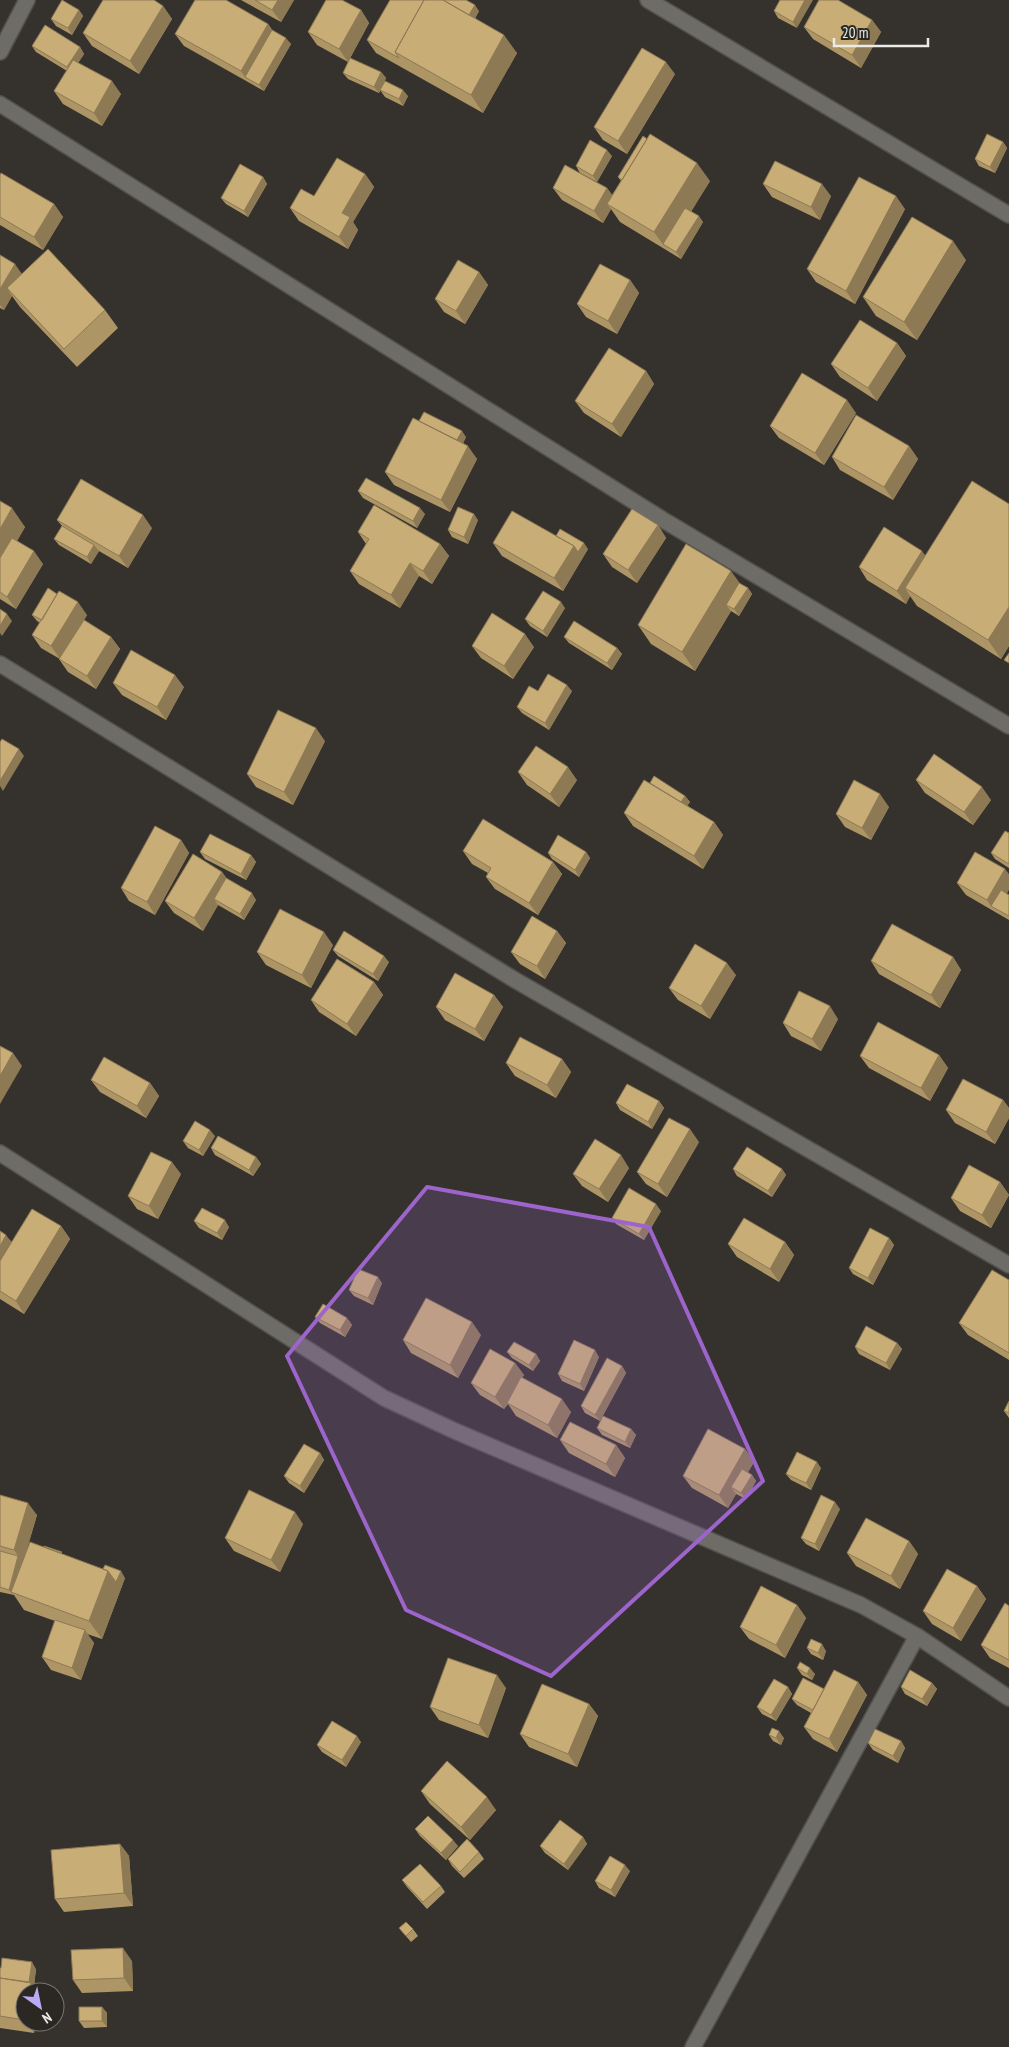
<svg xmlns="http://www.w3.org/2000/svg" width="1009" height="2047" viewBox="0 0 1009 2047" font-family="'PT Sans Narrow',sans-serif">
<rect width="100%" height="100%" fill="#35322e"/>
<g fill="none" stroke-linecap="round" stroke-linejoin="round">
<!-- minor casing -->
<g stroke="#52504d" stroke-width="18">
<path id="minor" d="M648,0L1009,215
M0,52L27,0
M0,104L665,521L1009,726
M0,664L515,980L1009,1265
M0,1153L384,1398L455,1431L861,1605L917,1636L1009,1698
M693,2047L917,1636"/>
</g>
<!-- minor -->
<use href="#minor" stroke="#6e6c67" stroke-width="15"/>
</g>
<!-- wall -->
<path fill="#ad9566" d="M241,0H294L281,22Z
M780,0L797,28L778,18L774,11Z
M163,6L172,19L139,74L92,46L83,33Z
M79,10L83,16L72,35L56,26L51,19Z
M361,10L369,23L348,62L317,45L308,32Z
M479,11L475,18L517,53L483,113L376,53L367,40Z
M872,20L881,32L861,68L813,39L804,27Z
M268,24L272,30L291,44L264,91L184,46L175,34Z
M32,46L80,47L84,54L78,63L121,94L102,126L63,104L54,91L67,71L36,52Z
M381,72L386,78L379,93L348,79L343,73Z
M675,74L627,154L603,140L594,127Z
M380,90L408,96L403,106L385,97Z
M1003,142L1007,148L995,173L979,166L975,159Z
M612,156L597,182L580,173L576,166Z
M365,174L374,187L353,222L358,230L348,249L299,221L290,208L314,196Z
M0,175L54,204L63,217L43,250L0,225Z
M263,177L267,184L248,217L226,204L221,198Z
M618,177L710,181L691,211L703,222L681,259L620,222L611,209L603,223L562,200L553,188H607L612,195L621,181Z
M763,184L831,196L820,220L772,197Z
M905,209L855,304L816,282L807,269Z
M0,255L22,274L105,310L118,328L77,367L20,307L12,296L4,310L0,308Z
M966,260L917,340L876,316L863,297Z
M479,272L488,285L465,324L444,312L435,299Z
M630,280L639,293L617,334L586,317L577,304Z
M897,343L906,356L877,401L840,377L831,364Z
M646,371L654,384L621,437L584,413L575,401Z
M856,413L824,465L779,438L770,426Z
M466,437L463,443L477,459L450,512L394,485L385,472Z
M909,446L918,459L893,500L840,470L832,457Z
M358,491L425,514L417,528L363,498Z
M0,501L25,527L17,541L43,564L16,609L0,599Z
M1009,504V646L1001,659L917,606L910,596L906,604L867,580L859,567L925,555Z
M57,520L152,528L128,568L99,551L91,564L59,545L54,539L62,526Z
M478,520L468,544L452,537L448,530Z
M658,525L666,538L637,583L612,567L603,554Z
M358,532L440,544L449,556L432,584L419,576L400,608L359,584L350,571L366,544Z
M556,536L588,549L563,591L502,556L493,543Z
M739,583L748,588L752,594L739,616L731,611L695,671L651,644L638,625Z
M565,608L547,637L530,626L525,619Z
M32,615H87L84,620L111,637L120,649L96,689L68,672L59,659H60L41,648L32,635L40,623L37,621Z
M564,637L617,648L622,654L612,670L569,643Z
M472,646L534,647L513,679L481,658Z
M113,683L184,687L166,720L122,695Z
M538,691H572L549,730L522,713L517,707Z
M325,741L293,805L256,787L247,774Z
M518,772L577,780L559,807L527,785Z
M916,780L991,800L973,825L925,793Z
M650,783L685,796L690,802L687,806L714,822L723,835L703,869L633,826L624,813Z
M889,807L871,840L845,827L836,814Z
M1009,833V868L995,859L991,853Z
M181,840L189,853L155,915L129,901L121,888Z
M463,851L553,862L562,874L538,915L495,889L486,877L488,873L472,864Z
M200,852L251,855L256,862L246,880L205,859Z
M586,852L590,858L579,877L552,859L548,853Z
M222,872L226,878L256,900L244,920L218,905L203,931L174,913L165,901Z
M957,883L1007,894L1009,895V920L966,895Z
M557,931L566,943L545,979L520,964L511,952Z
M333,945L311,988L266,965L257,952Z
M333,950L389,962L378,981L338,956Z
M953,957L961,970L940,1008L879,974L871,961Z
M736,975L710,1019L678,1000L669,988Z
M374,982L383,995L356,1036L319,1012L311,1000Z
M494,995L503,1007L484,1041L445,1020L436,1007Z
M838,1019L821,1051L791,1036L783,1023Z
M939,1055L948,1068L930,1101L869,1068L860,1056Z
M562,1059L571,1072L556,1098L515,1076L506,1063Z
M91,1080L150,1083L159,1096L146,1118L100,1092Z
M1003,1100L1009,1108V1118L995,1144L955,1123L946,1110Z
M659,1101L664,1108L652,1129L620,1110L616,1103Z
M215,1136L203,1156L188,1148L183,1141Z
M699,1142L667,1197L646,1184L637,1172Z
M211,1148L256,1157L261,1164L253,1176L215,1155Z
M629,1168L608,1202L582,1186L573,1174Z
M733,1169H782L786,1175L772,1197L737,1176Z
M181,1174L158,1219L137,1209L128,1196Z
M1000,1182L1009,1195L991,1228L960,1211L951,1198Z
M661,1211L644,1240L616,1224L612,1218Z
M194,1221L229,1227L222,1240L199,1228Z
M61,1226L70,1239L24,1314L0,1299V1231L12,1242Z
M889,1238L894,1245L873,1285L853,1274L849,1268Z
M785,1242L794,1255L779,1282L737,1257L728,1244Z
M1009,1280V1360L968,1335L959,1323Z
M382,1283L373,1305L354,1296L349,1290Z
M315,1317L347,1318L352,1325L345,1337L320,1323Z
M481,1335L458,1378L411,1353L403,1340Z
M897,1343L902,1349L890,1370L859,1354L855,1347Z
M507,1352L536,1354L540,1361L533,1371L512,1358Z
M599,1357L584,1391L562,1381L558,1374Z
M515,1363L524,1375L522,1378L571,1412L557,1438L516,1416L508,1404L504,1409L480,1395L471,1383Z
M622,1366L626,1373L600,1421L585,1413L581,1406Z
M1009,1401V1418L1004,1411Z
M597,1428L631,1429L636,1435L630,1448L602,1435Z
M560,1440L616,1445L625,1458L615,1477L569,1453Z
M745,1449L754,1462L748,1472L752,1475L756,1481L746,1499L736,1494L728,1508L692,1488L683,1476Z
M320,1453L324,1460L304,1493L289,1483L284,1476Z
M821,1468L811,1490L791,1480L786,1474Z
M0,1495L37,1515L27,1549L44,1547L62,1552V1554L125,1578L102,1639L87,1634L94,1643L81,1680L51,1670L42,1657L55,1621L24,1610L14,1595L0,1592Z
M840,1509L819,1551L806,1544L801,1538Z
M303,1524L280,1572L234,1551L225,1538Z
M909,1541L918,1554L900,1589L856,1566L847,1553Z
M977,1586L986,1599L961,1641L932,1624L923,1611Z
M797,1605L806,1618L785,1658L749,1639L740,1627Z
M1009,1606V1668L990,1658L981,1645Z
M807,1648L826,1651L823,1660L811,1654Z
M797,1668L815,1674L812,1680L802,1675Z
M858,1682L867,1695L837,1752L813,1739L804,1727L811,1713L797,1705L792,1699L824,1689Z
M932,1683L937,1689L927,1706L905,1694L901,1687Z
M788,1687L792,1694L776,1721L762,1714L757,1707Z
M506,1688L488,1738L439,1720L430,1707Z
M589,1704L598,1716L577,1767L529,1747L520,1734Z
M769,1735L784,1738L781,1745L773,1741Z
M901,1741L905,1748L898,1763L873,1750L868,1743Z
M361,1742L346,1767L322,1752L317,1745Z
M421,1791L496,1810L470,1840L430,1804Z
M415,1829L458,1846L446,1860L420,1836Z
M583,1837L587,1844L568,1870L545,1853L540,1846Z
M120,1844L129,1856L133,1906L64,1912L55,1899Z
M479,1852L484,1859L464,1878L452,1866L448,1859Z
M630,1871L615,1897L599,1888L595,1881Z
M402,1880L441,1886L445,1892L427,1909L407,1887Z
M399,1928L413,1929L418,1936L411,1942Z
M132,1961L133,1991L82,1993L73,1980Z
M0,1968L36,1969L34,1986L38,1992H25V2022H36L34,2033L0,2028Z
M102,2007L107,2013V2027L84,2028L79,2021Z"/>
<!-- shaded-wall -->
<path fill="#8d7953" d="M278,0H294L281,22L272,10Z
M805,0H813L797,28L793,22Z
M475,5L479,11L471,27L466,20Z
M163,6L172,19L139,74L130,61Z
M79,10L83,16L72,35L68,28Z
M361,10L369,23L348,62L339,49Z
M872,20L881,32L861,68L852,55Z
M268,24L277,36L245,77L241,71Z
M504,35L517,53L483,113L471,95Z
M286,38L291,44L264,91L259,85Z
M80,47L84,54L71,74L67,67Z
M666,62L675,74L627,154L618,141Z
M381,72L386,78L379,93L374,87Z
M112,81L121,94L102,126L94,113Z
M403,90L408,96L403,106L399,99Z
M1003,142L1007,148L995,173L990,167Z
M607,150L612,156L597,182L593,176Z
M697,163L710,181L669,248L663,244L667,250L654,232Z
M365,174L374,187L353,222L358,230L348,249L339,237L342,213Z
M263,177L267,184L248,217L244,211Z
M822,184L831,196L820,220L811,207Z
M607,188L616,200L607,204L611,209L603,223L594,211Z
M896,196L905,209L855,304L846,291Z
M54,204L63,217L43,250L34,237Z
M699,216L703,222L681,259L676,252Z
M953,241L966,260L917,340L904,322Z
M15,264L24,277L7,288L12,296L4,310L0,305V289Z
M479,272L488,285L465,324L456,311Z
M630,280L639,293L617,334L608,321Z
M897,343L906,356L877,401L868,388Z
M646,371L654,384L621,437L612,424Z
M847,400L856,413L824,465L815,453Z
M462,431L466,437L460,450L455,444Z
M468,446L477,459L450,512L441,500Z
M909,446L918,459L893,500L884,487Z
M12,508L25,527L1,568L0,566V529Z
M420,508L425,514L417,528L413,521Z
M474,514L478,520L468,544L464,537Z
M143,515L152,528L128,568L119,556Z
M658,525L666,538L637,583L628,570Z
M584,543L588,549L563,591L554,578L574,546Z
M440,544L449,556L432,584L423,571Z
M94,545L99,551L91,564L87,557Z
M34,551L43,564L16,609L7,597Z
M922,551L931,564L905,588L910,596L906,604L897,591Z
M410,563L419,576L400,608L391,595Z
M731,571L744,589L726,605L731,611L695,671L682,652Z
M748,588L752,594L739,616L734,609Z
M78,602L87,615L60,659L51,646Z
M561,602L565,608L547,637L543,631Z
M1009,607V646L1001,659L988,640Z
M7,614L12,621L2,636L0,633V626Z
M525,634L534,647L513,679L504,666Z
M111,637L120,649L96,689L87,676Z
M617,648L622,654L612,670L607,663Z
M175,675L184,687L166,720L157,707Z
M567,685L572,691L549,730L545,723Z
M316,728L325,741L293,805L284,792Z
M19,749L24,756L3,791L0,786V781Z
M568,767L577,780L559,807L550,794Z
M982,787L991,800L973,825L964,812Z
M880,794L889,807L871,840L862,828Z
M685,796L690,802L684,811L679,805Z
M714,822L723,835L703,869L694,856Z
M181,840L189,853L155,915L147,902Z
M586,852L590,858L579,877L575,870Z
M251,855L256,862L246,880L241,874Z
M553,862L562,874L538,915L529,903Z
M1005,869L1009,874V890L998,910L991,906L987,900Z
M222,872L231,884L214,899L218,905L203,931L194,918Z
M252,893L256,900L244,920L240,914Z
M557,931L566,943L545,979L537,966Z
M324,932L333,945L311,988L302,975Z
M384,956L389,962L378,981L373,974Z
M953,957L961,970L940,1008L931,995Z
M727,963L736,975L710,1019L701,1006Z
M374,982L383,995L356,1036L347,1024Z
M494,995L503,1007L484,1041L475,1029Z
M830,1006L838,1019L821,1051L812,1039Z
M13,1053L22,1066L0,1104V1076Z
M939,1055L948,1068L930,1101L921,1088Z
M562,1059L571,1072L556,1098L547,1085Z
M150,1083L159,1096L146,1118L137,1106Z
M1003,1100L1009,1108V1118L995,1144L986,1132Z
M659,1101L664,1108L652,1129L648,1122Z
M690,1129L699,1142L667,1197L658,1184Z
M210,1130L215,1136L203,1156L199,1150Z
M621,1155L629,1168L608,1202L599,1189Z
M256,1157L261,1164L253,1176L249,1170Z
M172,1162L181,1174L158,1219L149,1206Z
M782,1169L786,1175L772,1197L768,1191Z
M1000,1182L1009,1195L991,1228L982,1215Z
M656,1204L661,1211L644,1240L639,1234Z
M225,1220L229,1227L222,1240L217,1233Z
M61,1226L70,1239L24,1314L16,1301Z
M6,1235L15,1247L0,1273V1246Z
M889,1238L894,1245L873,1285L868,1278Z
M785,1242L794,1255L779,1282L770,1269Z
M378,1277L382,1283L373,1305L368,1298Z
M347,1318L352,1325L345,1337L340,1330Z
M472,1322L481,1335L458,1378L450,1365Z
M897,1343L902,1349L890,1370L886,1363Z
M595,1350L599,1357L584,1391L580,1384Z
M536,1354L540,1361L533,1371L529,1365Z
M515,1363L524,1375L504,1409L495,1397Z
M622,1366L626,1373L600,1421L595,1415Z
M562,1399L571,1412L557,1438L548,1425Z
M631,1429L636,1435L630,1448L625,1442Z
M616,1445L625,1458L615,1477L606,1464Z
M745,1449L754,1462L737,1491L731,1487L736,1494L728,1508L719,1495Z
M320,1453L324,1460L304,1493L300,1486Z
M817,1462L821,1468L811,1490L806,1483Z
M752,1475L756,1481L746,1499L741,1493Z
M835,1502L840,1509L819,1551L815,1544Z
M28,1503L37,1515L14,1593L11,1592L14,1596L9,1590L18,1556L14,1550Z
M295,1512L303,1524L280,1572L271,1560Z
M909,1541L918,1554L900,1589L891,1576Z
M108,1571H121L125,1578L102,1639L89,1621Z
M977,1586L986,1599L961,1641L953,1628Z
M797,1605L806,1618L785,1658L776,1645Z
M85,1630L94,1643L81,1680L72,1668Z
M822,1644L826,1651L823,1660L818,1653Z
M810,1668L815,1674L812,1680L807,1674Z
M497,1675L506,1688L488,1738L479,1725Z
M858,1682L867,1695L837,1752L829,1739Z
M932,1683L937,1689L927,1706L922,1699Z
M788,1687L792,1694L776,1721L771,1715Z
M589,1704L598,1716L577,1767L568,1754Z
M779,1731L784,1738L781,1745L776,1738Z
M357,1736L361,1742L346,1767L342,1760Z
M901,1741L905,1748L898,1763L893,1756Z
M487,1797L496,1810L470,1840L461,1827Z
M583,1837L587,1844L568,1870L564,1864Z
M453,1840L458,1846L446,1860L441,1853Z
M120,1844L129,1856L133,1906L124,1893Z
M625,1865L630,1871L615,1897L611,1890Z
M123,1948L132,1961L133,1991L124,1978Z
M32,1962L36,1969L34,1986L38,1992H30L28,1988Z
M102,2007L107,2013V2027L102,2021Z
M27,2022H36L34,2033Z"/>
<!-- building -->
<path fill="#c9ad77" stroke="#8d7953" d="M62,0L79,10L68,28L51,19Z
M103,0H154L163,6L130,61L83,33Z
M195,0H226L268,24L241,71L175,34Z
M255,0H278L272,10Z
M326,0H342L361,10L339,49L308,32Z
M390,0H424L395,52L399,58L367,40Z
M424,0H443L504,35L471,95L395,52Z
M443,0H466L475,5L469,15Z
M780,0H805L793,22L774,11Z
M819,0H838L872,20L852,55L804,27Z
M45,25L80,47L67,67L32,46Z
M272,30L286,38L259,85L245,77Z
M642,48L666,62L618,141L594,127Z
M350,58L381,72L374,87L343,73Z
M73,60L112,81L94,113L54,91Z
M385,81L403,90L399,99L380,90Z
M650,134L697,163L654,232L607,204Z
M987,134L1003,142L990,167L975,159Z
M643,136L647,139L622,180L618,177Z
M590,140L607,150L593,176L576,166Z
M337,158L365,174L342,213L350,217L339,237L290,208L301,189L314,196Z
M775,161L822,184L811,207L763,184Z
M240,164L263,177L244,211L221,198Z
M565,165L607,188L594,211L553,188Z
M1,173L54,204L34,237L0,217V175Z
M859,177L896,196L846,291L807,269Z
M685,208L699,216L676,252L663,244Z
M912,217L953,241L904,322L863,297Z
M48,249L105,310L64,349L7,288Z
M0,255L15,264L0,289Z
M458,260L479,272L456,311L435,299Z
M600,264L630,280L608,321L577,304Z
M860,320L897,343L868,388L831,364Z
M609,348L646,371L612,424L575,401Z
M802,373L847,400L815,453L770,426Z
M424,412L462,431L457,440L419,421Z
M856,415L909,446L884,487L832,457Z
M413,418L468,446L441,500L385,472Z
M366,478L420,508L413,521L358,491Z
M81,479L143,515L119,556L57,520Z
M972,481L1009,504V607L988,640L905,588Z
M0,501L12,508L0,529Z
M374,505L440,544L423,571L410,563L391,595L350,571L369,539L358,532Z
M458,507L474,514L464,537L448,530Z
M632,509L658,525L628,570L603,554Z
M512,511L574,546L554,578L493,543Z
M62,526L94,545L87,557L54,539Z
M884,527L922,551L897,591L859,567Z
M560,529L584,543L578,552L574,546L556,536Z
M12,538L34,551L7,597L0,592V558Z
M686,544L731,571L682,652L638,625Z
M739,583L748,588L734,609L726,605Z
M48,588L57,594L42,620L32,615Z
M59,591L78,602L51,646L32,635Z
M543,591L561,602L543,631L525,619Z
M0,609L7,614L0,626Z
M492,613L525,634L504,666L472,646Z
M84,620L111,637L87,676L59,659Z
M574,621L617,648L607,663L564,637Z
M131,650L175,675L157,707L113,683Z
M1009,653V663L1004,660Z
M548,674L567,685L545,723L517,707L529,686L538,691Z
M278,710L316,728L284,792L247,774Z
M2,739L19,749L0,781V742Z
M536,746L568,767L550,794L518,772Z
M934,754L982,787L964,812L916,780Z
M654,776L685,796L681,802L650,783Z
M644,780L714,822L694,856L624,813Z
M854,780L880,794L862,828L836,814Z
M483,819L553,862L529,903L486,877L491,868L463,851Z
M155,826L181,840L147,902L121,888Z
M1005,831L1009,833V864L991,853Z
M210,834L251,855L241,874L200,852Z
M558,835L586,852L575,870L548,853Z
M975,852L1005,869L987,900L957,883Z
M193,854L222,872L194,918L165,901Z
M226,878L252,893L240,914L214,899Z
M1001,890L1009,895V916L991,906Z
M280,909L324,932L302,975L257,952Z
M532,916L557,931L537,966L511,952Z
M892,924L953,957L931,995L871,961Z
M344,931L384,956L373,974L333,950Z
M695,944L727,963L701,1006L669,988Z
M337,959L374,982L347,1024L311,1000Z
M455,973L494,995L475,1029L436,1007Z
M799,991L830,1006L812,1039L783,1023Z
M878,1022L939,1055L921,1088L860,1056Z
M520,1037L562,1059L547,1085L506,1063Z
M0,1046L13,1053L0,1076Z
M104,1057L150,1083L137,1106L91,1080Z
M963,1079L1003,1100L986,1132L946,1110Z
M627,1084L659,1101L648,1122L616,1103Z
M669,1118L690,1129L658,1184L637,1172Z
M195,1121L210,1130L199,1150L183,1141Z
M218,1136L256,1157L249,1170L211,1148Z
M595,1139L621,1155L599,1189L573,1174Z
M747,1147L782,1169L768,1191L733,1169Z
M151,1152L172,1162L149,1206L128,1196Z
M969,1165L1000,1182L982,1215L951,1198Z
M629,1188L656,1204L639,1234L612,1218Z
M202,1208L225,1220L217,1233L194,1221Z
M32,1209L61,1226L16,1301L0,1291V1261Z
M744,1218L785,1242L770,1269L728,1244Z
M870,1228L889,1238L868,1278L849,1268Z
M0,1231L6,1235L0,1246Z
M358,1269L378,1277L368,1298L349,1290Z
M992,1270L1009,1280V1353L959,1323Z
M426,1298L472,1322L450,1365L403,1340Z
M323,1304L347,1318L340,1330L315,1317Z
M866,1326L897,1343L886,1363L855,1347Z
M574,1340L595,1350L580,1384L558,1374Z
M514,1342L536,1354L529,1365L507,1352Z
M490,1349L515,1363L495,1397L471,1383Z
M607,1358L622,1366L595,1415L581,1406Z
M521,1377L562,1399L548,1425L507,1403Z
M1009,1401V1413L1004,1411Z
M603,1416L631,1429L625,1442L597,1428Z
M570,1422L616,1445L606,1464L560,1440Z
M708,1429L745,1449L719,1495L683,1476Z
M304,1444L320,1453L300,1486L284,1476Z
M797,1452L817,1462L806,1483L786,1474Z
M742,1469L752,1475L741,1493L731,1487Z
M249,1490L295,1512L271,1560L225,1538Z
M0,1495L28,1503L14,1550L0,1546Z
M821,1495L835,1502L815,1544L801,1538Z
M866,1518L909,1541L891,1576L847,1553Z
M30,1542L108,1571L89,1621L11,1592Z
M44,1546L62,1552L61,1553L44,1547Z
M0,1551L18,1556L9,1590L0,1587Z
M105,1565L121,1571L116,1582L108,1571L103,1569Z
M947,1569L977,1586L953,1628L923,1611Z
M761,1586L797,1605L776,1645L740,1627Z
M1005,1603L1009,1606V1660L981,1645Z
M55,1620L85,1630L72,1668L42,1657Z
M811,1639L822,1644L818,1653L807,1648Z
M448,1658L497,1675L479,1725L430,1707Z
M800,1662L810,1668L807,1674L797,1668Z
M834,1670L858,1682L829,1739L804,1727Z
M910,1670L932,1683L922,1699L901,1687Z
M803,1678L824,1689L813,1710L792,1699Z
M774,1679L788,1687L771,1715L757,1707Z
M542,1684L589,1704L568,1754L520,1734Z
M332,1721L357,1736L342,1760L317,1745Z
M772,1728L779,1731L776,1738L769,1735Z
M875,1729L901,1741L893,1756L868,1743Z
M447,1761L487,1797L461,1827L421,1791Z
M428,1816L453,1840L441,1853L415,1829Z
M560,1820L583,1837L564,1864L540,1846Z
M467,1839L479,1852L460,1872L448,1859Z
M120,1844L124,1893L55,1899L51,1850Z
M610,1856L625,1865L611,1890L595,1881Z
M420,1864L441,1886L423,1902L402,1880Z
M406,1922L413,1929L406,1936L399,1928Z
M123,1948L124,1978L73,1980L71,1950Z
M2,1958L32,1962L29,1982L0,1978V1968H1Z
M0,1978L31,1983L30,1992H25V2020L0,2016Z
M79,2007H102V2021H79Z"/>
<!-- marked area -->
<path fill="#9d65cb" fill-opacity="0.2" stroke="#9d65cb" stroke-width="4" stroke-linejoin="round" d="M427,1187L649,1227L763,1481L551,1676L406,1610L287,1356Z"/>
<!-- north arrow -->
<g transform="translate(40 2007) rotate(147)"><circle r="24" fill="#2b2824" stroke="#787672"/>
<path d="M0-4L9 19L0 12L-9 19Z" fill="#bbaaf6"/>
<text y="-8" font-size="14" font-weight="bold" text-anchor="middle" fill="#ecebe8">N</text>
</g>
<!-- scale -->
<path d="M834 38v8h94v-8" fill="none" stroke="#ecebe8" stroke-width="2.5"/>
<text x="842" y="38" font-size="15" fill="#ecebe8" stroke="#2b2824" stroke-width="4" paint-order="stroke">20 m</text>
</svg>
